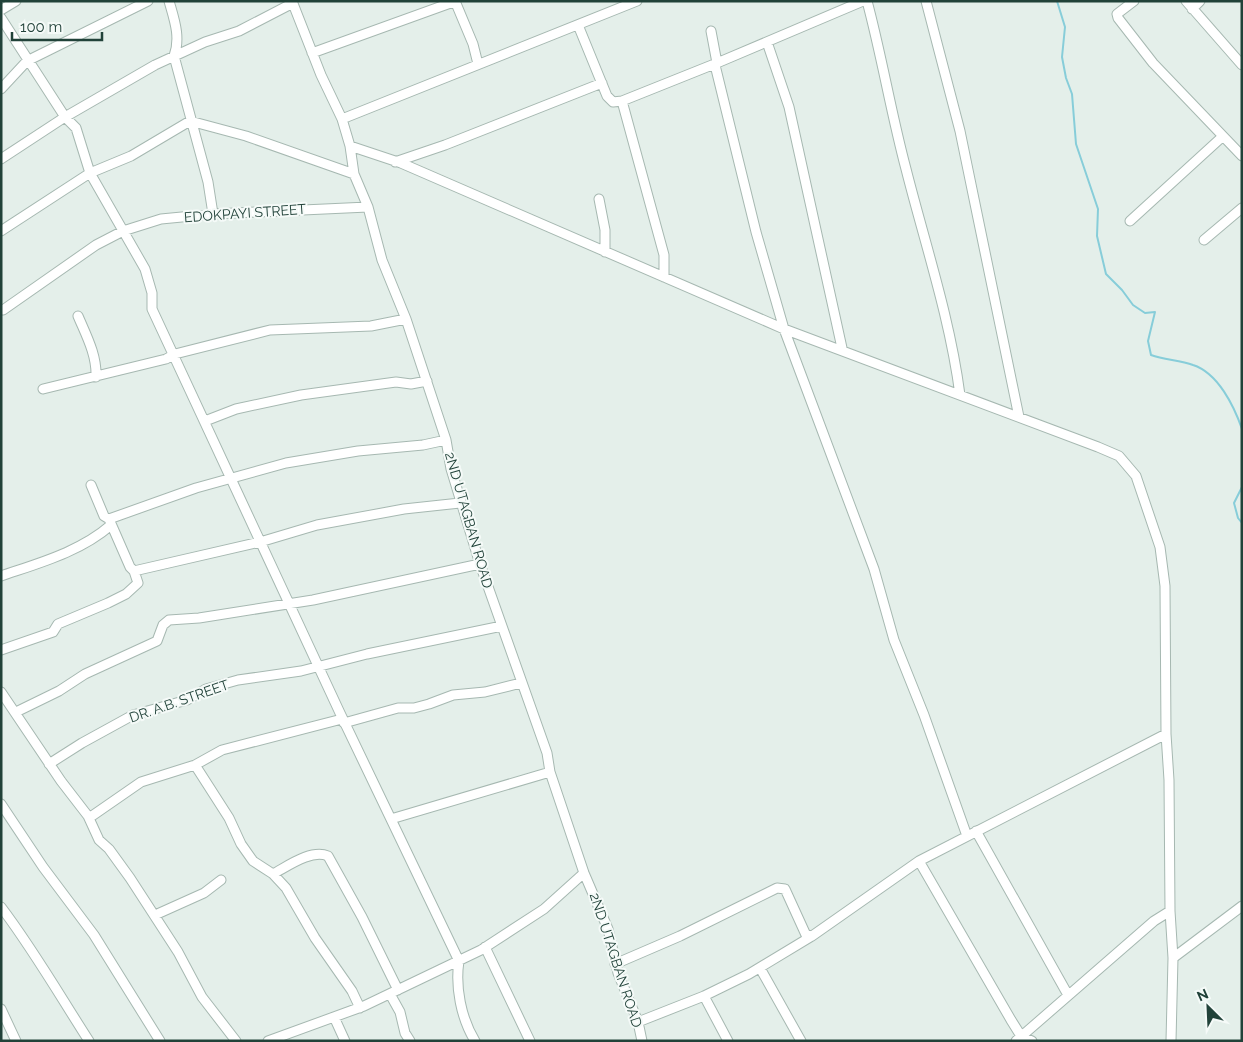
<svg xmlns="http://www.w3.org/2000/svg" width="1243" height="1042" viewBox="0 0 1243 1042" font-family="Raleway,sans-serif">
<rect width="100%" height="100%" fill="#e4efea"/>
<g fill="none" stroke-linecap="round" stroke-linejoin="round">
<!-- stream -->
<path stroke="#87cdd9" stroke-width="2" d="M1057,1L1065,27L1062,57L1066,78L1072,94L1076,144L1098,209L1097,236L1106,274L1122,290L1133,305L1145,313L1155,312L1148,341L1151,355C1165,360 1180,360 1193,365C1218,373 1234,406 1242,429
M1242,487L1234,503L1238,518L1242,523"/>
<!-- minor casing -->
<g stroke="#a6b8b1" stroke-width="11">
<path id="minor" d="M169,1C174,19 181,37 174,56L208,182L213,214
M292,1L321,75L342,119L350,146L354,174L368,207L382,260L406,319L446,440L451,469L480,564L547,753L550,772L584,873L608,929L618,973L638,1022L642,1041
M455,1L473,44L478,64
M867,1C882,57 891,113 906,169C925,244 950,318 960,395
M926,1L960,131L1019,417
M1134,1L1117,14L1118,18L1153,63L1242,156
M1186,1L1242,65
M1192,9L1200,1
M1,10L16,1
M1,18L65,117L76,128L90,173L145,269L152,293V309L340,713L459,961
M578,25L607,96L613,102L622,101L717,63L863,1
M711,31L717,63
M767,42L789,107L842,348
M312,53L456,1
M715,65L756,232L784,329L874,569L894,640L924,715L967,836
M1,89L27,61L148,1
M622,101L664,255V277
M342,119L637,1
M350,146L401,163L784,329L1098,447L1119,456L1136,476L1160,547L1165,586L1166,734L1169,780L1170,911L1173,958L1171,1041
M1,159L65,117L155,65L205,42L239,31L293,3
M395,162L445,145L602,83
M599,199L605,230V252
M1130,221L1222,137
M1,231L90,173L131,156L190,121L246,136L354,174
M1204,240L1242,208
M3,310L96,245L123,231L161,219L213,214L368,207
M78,316C86,335 97,355 96,377
M43,389L166,359L175,354L270,330L371,326L406,319
M205,421L236,409L301,395L396,382L411,384L427,381
M109,519L196,488L286,463L358,451L423,445L446,440
M134,571L260,542L317,525L404,509L460,503
M1,576C39,563 80,552 111,525
M1,650L53,632L58,624L108,603L126,594L138,583L134,571L130,567L109,519L104,516L91,485
M1,692L61,781L88,816L99,840L109,849L130,878L178,952L202,997L236,1041
M16,712L59,691L85,674L157,641L163,625L169,620L199,618L313,600L480,564
M344,723L398,708H414L429,704L453,695L485,692L521,683
M49,764L82,743L133,715L187,700L206,689L238,680L301,671L367,654L502,626
M195,765L229,818L241,844L253,861L273,874L286,888L315,938L352,991L360,1008
M1,804L43,867L94,935L160,1041
M89,818L141,782L195,765L222,750L342,719
M391,819L550,772
M976,831L1068,995
M919,861L1011,1020L1021,1036L1032,1041
M273,874C288,866 311,849 328,856L362,917L398,990
M1,907C33,949 60,996 89,1041
M155,915L204,893L221,880
M485,947L530,1041
M1173,958L1242,906
M459,961C455,987 461,1018 475,1041
M615,964L680,936L777,888L785,889L806,935L812,936
M760,968L801,1041
M390,994L400,1012L405,1033L410,1041
M704,996L728,1041
M1,1009L16,1041
M334,1017L345,1041
M638,1022L704,996L749,974L812,936L919,861L1166,734
M268,1041L364,1006L481,950L544,909L584,873
M1016,1041L1154,921L1170,911"/>
</g>
<!-- minor -->
<use href="#minor" stroke="#fff" stroke-width="9"/>
</g>
<g text-anchor="middle" stroke-width="4" stroke-linejoin="round" paint-order="stroke">
<!-- street labels -->
<g font-size="14" fill="#214239" stroke="#f5faf8">
<text transform="translate(245 213) rotate(-4)" y="5">EDOKPAYI STREET</text>
<text transform="translate(469 520) rotate(74)" y="5">2ND UTAGBAN ROAD</text>
<text transform="translate(179 701) rotate(-19)" y="5">DR. A.B. STREET</text>
<text transform="translate(616 960) rotate(72)" y="5">2ND UTAGBAN ROAD</text>
</g>
</g>
<!-- border -->
<rect width="1243" height="1042" fill="none" stroke="#214239" stroke-width="5"/>
<!-- north arrow -->
<g transform="translate(1208 1007) rotate(336)" stroke="#f5faf8" stroke-width="4" paint-order="stroke">
<path d="M0-4L9 19L0 12L-9 19Z" fill="#214239"/>
<text y="-8" font-size="14" font-weight="bold" text-anchor="middle" fill="#214239">N</text>
</g>
<!-- scale -->
<path d="M12 32v8h90v-8" fill="none" stroke="#214239" stroke-width="2.5"/>
<text x="20" y="32" font-size="15" fill="#214239" stroke="#f5faf8" stroke-width="4" paint-order="stroke">100 m</text>
</svg>
